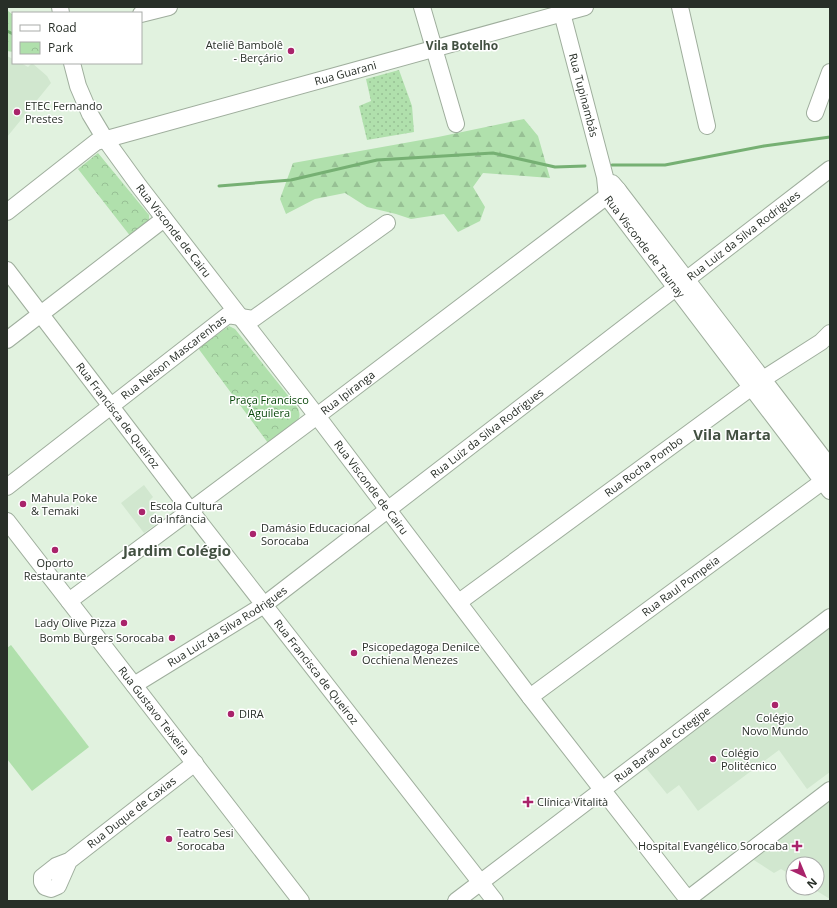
<svg xmlns="http://www.w3.org/2000/svg" width="837" height="908" viewBox="0 0 837 908" font-family="'Open Sans',sans-serif">
<defs>
<pattern id="grass-dots" width="8" height="8" patternUnits="userSpaceOnUse"><rect width="8" height="8" fill="#b0e0ac"/><path d="M2 2h.1M6 6h.1" fill="none" stroke="#97c094" stroke-width="1.8" stroke-linecap="round"/></pattern>
<pattern id="forest-firs" width="22" height="20" patternUnits="userSpaceOnUse"><rect width="22" height="20" fill="#b0e0ac"/><path d="M5 1l3.5 6h-7zM16 11l3.5 6h-7z" fill="#97c094"/></pattern>
<pattern id="park-crowns" width="20" height="18" patternUnits="userSpaceOnUse"><rect width="20" height="18" fill="#b0e0ac"/><path d="M2 6a3 3 0 1 1 6 0M12 15a3 3 0 1 1 6 0" fill="none" stroke="#97c094"/></pattern>
</defs>
<rect width="100%" height="100%" fill="#e1f2df"/>
<!-- built -->
<path fill="#d1e7cf" d="M7,56L13,59V63H21L28,67L32,63L47,76L51,83L7,137Z
M144,485L153,497L149,501L152,504L156,501L161,508L150,517L156,524L144,533L121,503Z
M830,628V772L807,789L779,750L698,811L679,785L667,794L646,768Z
M830,797V899L812,888H817V864H793V876L781,869L774,873L749,857Z"/>
<!-- grass -->
<path fill="url(#grass-dots)" d="M399,70L412,106L414,132L367,140L359,106L371,101L366,79Z"/>
<!-- forest -->
<path fill="url(#forest-firs)" d="M524,119L538,136L550,178L483,173L473,187L485,207L480,221L458,232L444,214L411,219L396,214L367,207L345,193L315,199L286,214L280,199L293,163L438,137Z"/>
<!-- park -->
<path fill="url(#park-crowns)" d="M7,10L13,15V52L7,51Z
M98,153L149,215V220L131,237L78,169Z
M229,326L235,329L294,403C297,407 301,412 299,418C296,426 275,437 268,443L198,348Z"/>
<!-- pitch -->
<path fill="#b0e0ac" d="M11,645L89,747L32,791L7,759V648Z"/>
<g fill="none" stroke-linecap="round" stroke-linejoin="round">
<!-- stream -->
<path stroke="#76b073" stroke-width="3" d="M7,31L13,34
M612,165H665L764,146L830,137
M219,186L291,180L377,160L493,153L555,167L585,166"/>
<!-- minor casing -->
<g stroke="#9fae9d" stroke-width="18">
<g id="minor">
<path d="M60,7L61,13"/>
<path d="M422,7L456,124"/>
<path d="M680,7L707,126"/>
<path id="s1" d="M562,13L605,177L607,197L830,491"/>
<path d="M141,14L169,7"/>
<path id="s2" d="M72,63L78,86L90,114L105,139L139,186L317,416L530,697L689,901"/>
<path d="M815,113L830,72"/>
<path d="M612,183L618,190L830,467"/>
<path id="s3" d="M7,212L96,142L585,7"/>
<path id="s4" d="M7,270L190,510L495,901"/>
<path d="M7,340L164,219"/>
<path id="s5" d="M7,487L228,315L253,319L387,223"/>
<path id="s6" d="M7,521L301,901"/>
<path id="s7" d="M69,601L317,416L611,193L618,190"/>
<path id="s8" d="M459,602L760,381L821,342L830,333"/>
<path id="s9" d="M134,685L264,605L830,169"/>
<path id="s10" d="M530,697L830,476"/>
<path id="s11" d="M69,861L58,886L51,889L45,887L42,882V877L56,866L69,861L195,763"/>
<path d="M688,899L830,790"/>
<path id="s12" d="M456,901L830,617"/>
</g>
</g>
<!-- minor -->
<use href="#minor" stroke="#fff" stroke-width="16"/>
</g>
<!-- markers -->
<g fill="#a9236b" stroke="#fff" stroke-width="1.5">
<circle cx="291" cy="51" r="4"/>
<circle cx="17" cy="112" r="4"/>
<circle cx="23" cy="504" r="4"/>
<circle cx="142" cy="512" r="4"/>
<circle cx="253" cy="534" r="4"/>
<circle cx="55" cy="550" r="4"/>
<circle cx="124" cy="623" r="4"/>
<circle cx="172" cy="638" r="4"/>
<circle cx="354" cy="653" r="4"/>
<circle cx="775" cy="705" r="4"/>
<circle cx="231" cy="714" r="4"/>
<circle cx="713" cy="759" r="4"/>
<path d="M526 796h4v4h4v4h-4v4h-4v-4h-4v-4h4z"/>
<circle cx="169" cy="839" r="4"/>
<path d="M795 840h4v4h4v4h-4v4h-4v-4h-4v-4h4z"/>
</g>
<g text-anchor="middle" stroke-width="3" stroke-linejoin="round" paint-order="stroke">
<!-- poi labels -->
<g font-size="11" fill="#282f28" stroke="#fff" text-anchor="start">
<text x="283" y="49" text-anchor="end">Ateliê Bambolê<tspan x="283" dy="13">- Berçário</tspan></text>
<text x="25" y="110">ETEC Fernando<tspan x="25" dy="13">Prestes</tspan></text>
<text x="31" y="502">Mahula Poke<tspan x="31" dy="13">&amp; Temaki</tspan></text>
<text x="150" y="510">Escola Cultura<tspan x="150" dy="13">da Infância</tspan></text>
<text x="261" y="532">Damásio Educacional<tspan x="261" dy="13">Sorocaba</tspan></text>
<text x="55" y="567" text-anchor="middle">Oporto<tspan x="55" dy="13">Restaurante</tspan></text>
<text x="116" y="627" text-anchor="end">Lady Olive Pizza</text>
<text x="164" y="642" text-anchor="end">Bomb Burgers Sorocaba</text>
<text x="362" y="651">Psicopedagoga Denilce<tspan x="362" dy="13">Occhiena Menezes</tspan></text>
<text x="239" y="718">DIRA</text>
<text x="775" y="722" text-anchor="middle">Colégio<tspan x="775" dy="13">Novo Mundo</tspan></text>
<text x="721" y="757">Colégio<tspan x="721" dy="13">Politécnico</tspan></text>
<text x="537" y="806">Clínica Vitalità</text>
<text x="177" y="837">Teatro Sesi<tspan x="177" dy="13">Sorocaba</tspan></text>
<text x="788" y="850" text-anchor="end">Hospital Evangélico Sorocaba</text>
</g>
<!-- street labels -->
<g font-size="11" fill="#282f28" stroke="#fff">
<text dy="4" stroke="none"><textPath href="#s3" startOffset="372">Rua Guarani</textPath></text>
<text dy="4" stroke="none"><textPath href="#s1" startOffset="85">Rua Tupinambás</textPath></text>
<text dy="4" stroke="none"><textPath href="#s2" startOffset="198">Rua Visconde de Cairu</textPath></text>
<text dy="4" stroke="none"><textPath href="#s9" startOffset="758">Rua Luiz da Silva Rodrigues</textPath></text>
<text dy="4" stroke="none"><textPath href="#s1" startOffset="252">Rua Visconde de Taunay</textPath></text>
<text dy="4" stroke="none"><textPath href="#s5" startOffset="211">Rua Nelson Mascarenhas</textPath></text>
<text dy="4" stroke="none"><textPath href="#s7" startOffset="348">Rua Ipiranga</textPath></text>
<text dy="4" stroke="none"><textPath href="#s4" startOffset="183">Rua Francisca de Queiroz</textPath></text>
<text dy="4" stroke="none"><textPath href="#s9" startOffset="434">Rua Luiz da Silva Rodrigues</textPath></text>
<text dy="4" stroke="none"><textPath href="#s8" startOffset="229">Rua Rocha Pombo</textPath></text>
<text dy="4" stroke="none"><textPath href="#s2" startOffset="522">Rua Visconde de Cairu</textPath></text>
<text dy="4" stroke="none"><textPath href="#s10" startOffset="187">Rua Raul Pompeia</textPath></text>
<text dy="4" stroke="none"><textPath href="#s9" startOffset="110">Rua Luiz da Silva Rodrigues</textPath></text>
<text dy="4" stroke="none"><textPath href="#s4" startOffset="507">Rua Francisca de Queiroz</textPath></text>
<text dy="4" stroke="none"><textPath href="#s6" startOffset="240">Rua Gustavo Teixeira</textPath></text>
<text dy="4" stroke="none"><textPath href="#s12" startOffset="259">Rua Barão de Cotegipe</textPath></text>
<text dy="4" stroke="none"><textPath href="#s11" startOffset="163">Rua Duque de Caxias</textPath></text>
</g>
<!-- park labels -->
<g font-size="11" fill="#084709" stroke="#fff">
<text x="269" y="404">Praça Francisco<tspan x="269" dy="13">Aguilera</tspan></text>
</g>
<!-- neighbourhood labels -->
<g font-size="12" font-weight="bold" fill="#425041" stroke="#fff">
<text x="462" y="50">Vila Botelho</text>
</g>
<!-- district labels -->
<g font-size="15" font-weight="bold" fill="#425041" stroke="#fff">
<text x="732" y="440">Vila Marta</text>
<text x="177" y="556">Jardim Colégio</text>
</g>
</g>
<!-- border -->
<rect width="837" height="908" fill="none" stroke="#282f28" stroke-width="16"/>
<!-- legend -->
<rect x="12" y="12" width="130" height="52" fill="#ffffff" stroke="#a9aca9"/>
<rect x="20" y="25" width="20" height="6" fill="#ffffff" stroke="#a9aca9"/>
<text x="48" y="32" font-size="12" fill="#282f28">Road</text>
<rect x="20" y="42" width="20" height="12" fill="url(#park-crowns)" stroke="#a9aca9"/>
<text x="48" y="52" font-size="12" fill="#282f28">Park</text>
<!-- north arrow -->
<g transform="translate(805 876) rotate(136)"><circle r="19" fill="#ffffff" stroke="#a9aca9"/>
<path d="M0-3L7 15L0 10L-7 15Z" fill="#a9236b"/>
<text y="-6" font-size="11" font-weight="bold" text-anchor="middle" fill="#282f28">N</text>
</g>
</svg>
